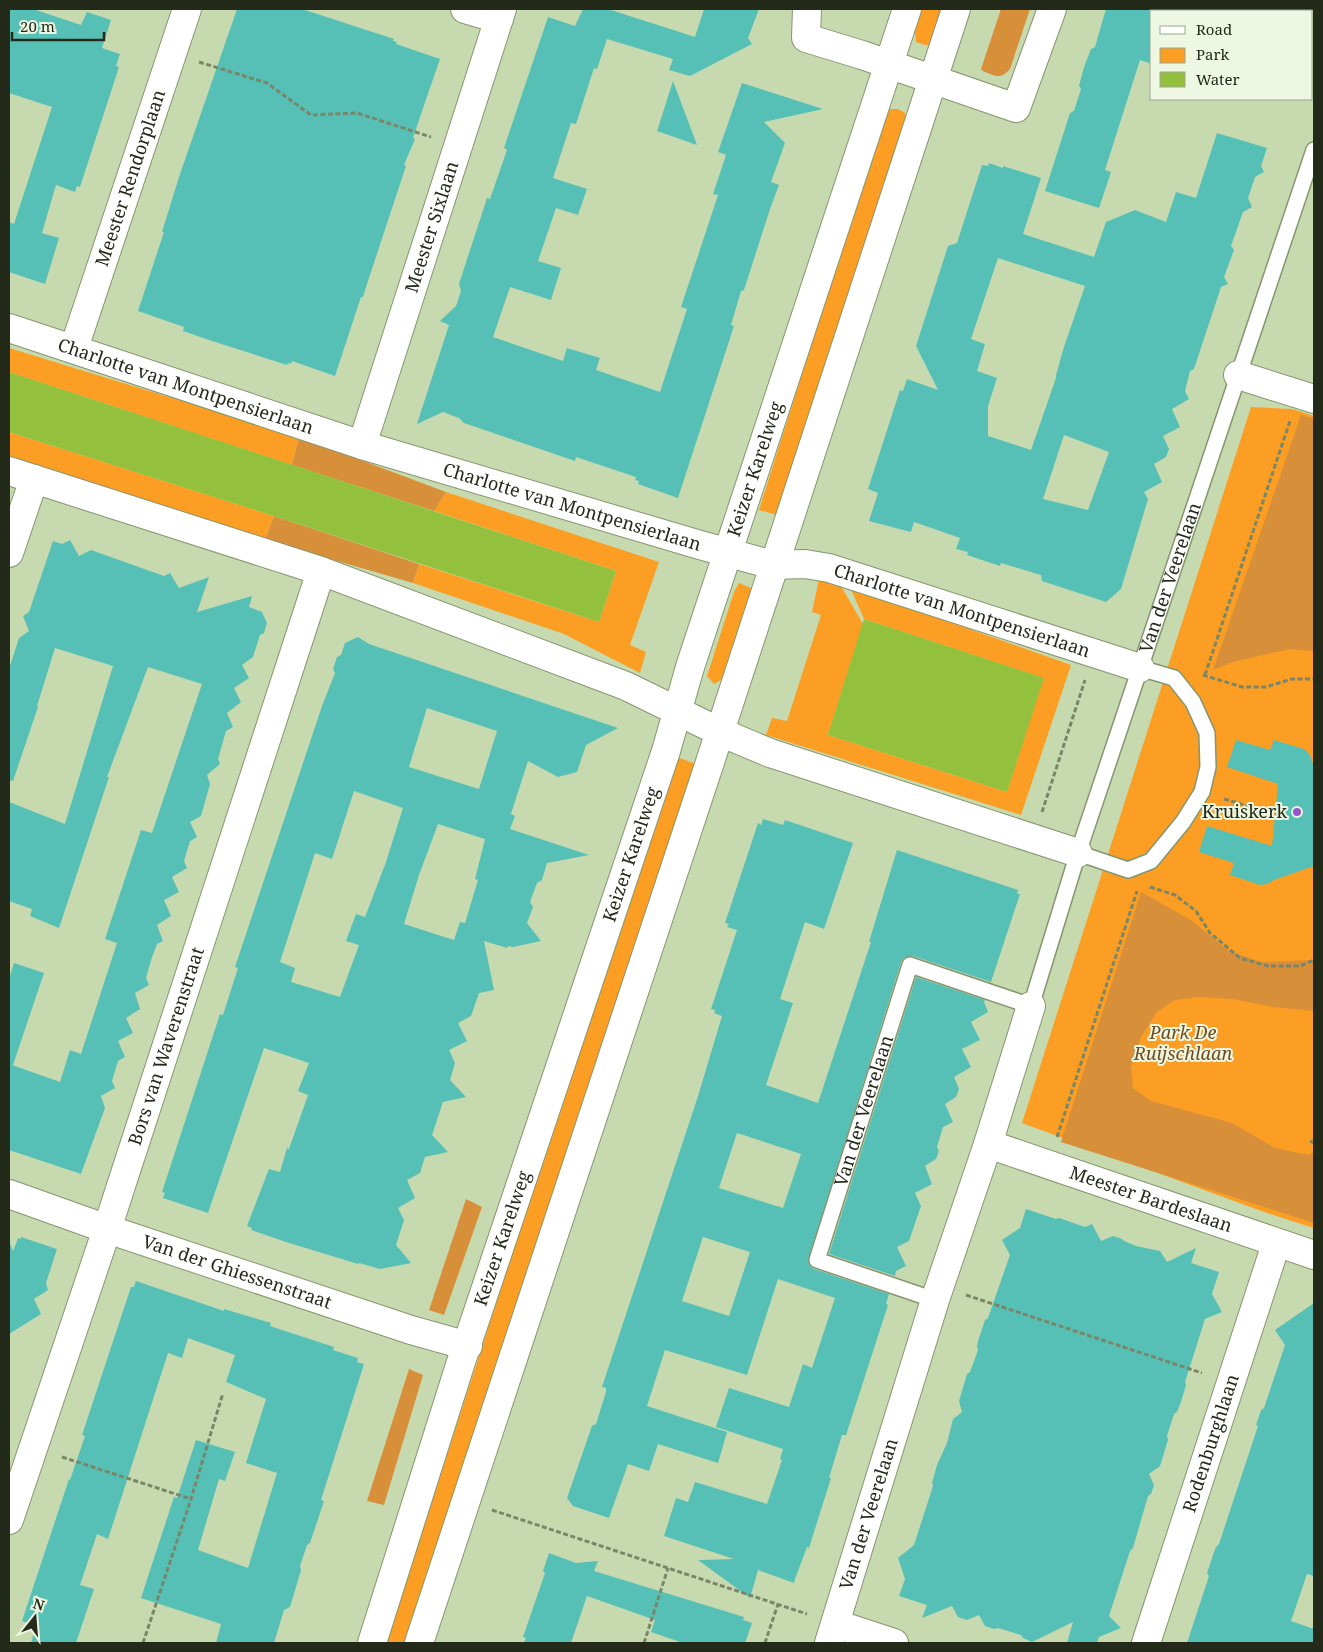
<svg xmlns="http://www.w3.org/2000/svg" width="1323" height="1652" viewBox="0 0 1323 1652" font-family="'Noto Serif',serif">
<rect width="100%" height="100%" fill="#c7daaf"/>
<!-- green -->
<path fill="#fb9e23" d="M922,9H943L931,45H925L916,42L915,32Z
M886,109H898L905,113V121L777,515L759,510Z
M9,348L299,437L292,465L9,372Z
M1251,407L1292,409L1314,416V1228L1264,1212L1022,1123Z
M9,432L274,516L265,540L91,482L9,457Z
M446,492L659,562L630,645L646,652L640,673L564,634L413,583L419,564L599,622L616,571L434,511Z
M819,579L841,586L863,624L828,735L1007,792L1043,678L864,619L850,587L1071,665L1021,815L766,735L772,718L787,721L821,615L812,612Z
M739,583L751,588L749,609L726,677L714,684L707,676L734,592Z
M674,756L696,764L408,1643H386Z"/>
<!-- forest -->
<path fill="#d88f3a" d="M1001,9H1030L1010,69C1000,80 995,76 983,71L981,69Z
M1301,415L1314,419V651L1290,649L1233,662L1213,670Z
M299,437L446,492L434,511L292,465Z
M274,516L419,564L413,583L265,540Z
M1141,892L1191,920L1229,951L1261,962L1314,960V1011L1273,1007L1232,999L1200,997L1175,1000L1157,1012L1141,1037L1131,1067L1133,1088L1151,1101L1232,1123L1275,1148L1308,1155L1314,1152V1223L1061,1142Z
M466,1199L482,1207L444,1315L429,1310Z
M409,1369L423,1375L384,1505L367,1501Z"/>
<!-- water -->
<path fill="#94c13d" d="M9,372L616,571L599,622L274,516L9,432Z
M864,619L1044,678L1007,792L828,735Z"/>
<!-- building -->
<path fill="#56c0b6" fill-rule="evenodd" d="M9,9H33L81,25L87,12L111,20L102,48L120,54L116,66L119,67L80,187L77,186L75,192L56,185L42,233L59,238L45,284L9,272V222L14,224L52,107L9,93Z
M237,9H302L394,39L393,41L397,42L396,44L440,59L421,114L413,138L415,139L404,165L406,166L367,284L363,297H361L335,376L292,361L291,364L288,363L287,365L209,340L183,331L184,327L138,311L164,232H162L179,177Z
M583,9H608L695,37L704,9H759L748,38L752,44L690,76L669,70L673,59L607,39L597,69L594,68L576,124L571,123L553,178L587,189L578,215L556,208L538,261L561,268L551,300L510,287L493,337L563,361L567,348L600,358L596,370L660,392L687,309L681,307L718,195L713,194L726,155L718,152L742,83L823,109L764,122L785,143L771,182L779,185L770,209L744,290L741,291L731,325L734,326L678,498L638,484L639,481L635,480L636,477L576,457L575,461L464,423L459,418L443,412L417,424L449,325L440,321L456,306L461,291L459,284L487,198L490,199L507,150L504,148L548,17L575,26Z
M1106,9H1152V64L1140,60L1105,170L1111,172L1099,208L1045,191L1070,113L1074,111L1081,89L1079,86L1084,67L1091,49L1095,47Z
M673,81L697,145L657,131Z
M1217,133L1267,148L1261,166L1264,172L1255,177L1248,198L1252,207L1243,212L1231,246L1234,250L1224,277L1228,284L1221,287L1194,369L1190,371L1185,391L1189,399L1172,409L1180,427L1163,436L1169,449L1166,457L1154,464L1162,482L1144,492L1148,499L1121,589L1106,602L1042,581L1041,575L1001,563L1000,566L967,555L968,552L956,549L960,538L914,522L911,532L869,521L878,493L868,489L900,390L903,391L907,379L938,390L916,346L948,246L957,243L982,165L988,166L989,163L1003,168V166L1041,178L1023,234L1094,257L1106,222L1135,210L1166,222L1176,192L1196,198ZM998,258L1085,286L1063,350L1056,375V378L1031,450L988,436V406L997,378L977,371L985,344L971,339ZM1064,435L1109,452L1088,510L1043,499Z
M70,540L79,556L91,550L164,576L170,573L179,588L209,577L197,612L252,596L249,607L262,612L267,623L264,633L260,635L253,657L242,665L249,678L234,688L241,702L227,713L233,727L226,731L218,759L220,764L207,775L210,784L201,816L190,822L197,837L190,841L184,861L187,868L172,877L179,892L164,900L171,916L157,925L163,941L157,944L152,957L146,978L149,985L135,993L140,1009L126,1018L133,1033L118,1041L125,1057L118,1061L112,1081L115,1088L101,1096L105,1108L81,1174L9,1150V979L14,963L44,973L13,1065H12L60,1082L70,1050L81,1054L117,943L105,939L141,830L152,833L202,684L148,667L107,777H109L59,928L30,916L32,909L9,901V802L65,824L113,666L55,648L37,706L38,707L13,781L9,780V669L19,638L29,631L23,616L29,612L53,541L62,544Z
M358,637L369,644L618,728L586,745L577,772L558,777L528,761L511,814L515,816L510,829L589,855L547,863L542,880L537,883L530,902L533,907L527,923L541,941L513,947L508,946L507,948L484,941L494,990L479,993L471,1016L458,1023L467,1041L449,1050L455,1063L450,1080L466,1097L443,1102L432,1135L448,1152L425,1157L420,1173L407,1180L415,1198L398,1208L404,1220L396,1245L411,1263L380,1269L359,1263L358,1264L286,1242L251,1230L252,1228L247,1226L269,1169L280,1172L287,1148L289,1149L308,1095L298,1091L309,1063L264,1048L208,1213L163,1198L165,1193L162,1192L220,1014L223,1015L238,968L235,967L322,706L335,673L333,669L337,657L341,655L345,643ZM427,708L497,731L479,789L409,767ZM354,791L403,808L386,862L365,917L356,914L346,941L359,945L340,997L291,982L295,968L280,962L315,853L332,859ZM438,824L485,839L475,879L478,880L465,923L460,922L454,940L404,924L419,875Z
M1236,740L1270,750L1274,740L1304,749L1310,755L1314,767V866L1274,880L1268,884L1260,885L1230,875L1234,863L1199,852L1207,826L1272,846L1278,784L1227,767Z
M763,819L783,825L785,820L853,843L824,929L805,922L780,999L793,1003L766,1085L818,1103L871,942H869L897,850L1018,890L1017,894H1020L991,982L913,956L904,958L901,962L808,1261L810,1266L814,1269L889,1294L886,1304L888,1305L846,1435H842L829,1478H831L809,1548L807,1547L795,1579L794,1583L758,1570L750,1598L698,1560L734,1559L664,1536L676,1498L688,1502L695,1482L767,1504L782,1460L780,1459L783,1449L716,1427L729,1388L789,1407L803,1364L812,1368L835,1298L778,1279L747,1375L665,1350L647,1406L727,1432L718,1463L658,1444L649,1471L628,1464L609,1518L573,1506L567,1498L592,1426L596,1424L606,1392V1388L602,1387L699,1093L722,1016L714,1013L715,1010L711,1009L737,930L727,927L729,924L725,923L758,823L761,825ZM737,1133L801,1154L783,1208L719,1188ZM703,1237L750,1252L729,1316L682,1301Z
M916,977L985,1000L984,1002L988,1012L971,1022L980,1040L962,1049L971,1067L954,1077L959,1089L956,1097L945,1104L953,1122L943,1127L937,1147L939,1151L936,1159L925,1166L932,1184L915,1193L921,1206L909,1241L897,1247L906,1266L896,1271L895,1276L829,1254Z
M1026,1209L1056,1219L1059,1218L1085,1227L1092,1224L1101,1241L1113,1236L1122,1239L1124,1241L1136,1246L1160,1251L1167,1262L1196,1248L1191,1263L1219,1272L1212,1294L1222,1312L1205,1319L1185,1382L1186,1385L1181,1402L1177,1412L1174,1414L1167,1436L1168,1440L1160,1466L1149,1474L1154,1485L1151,1494L1148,1496L1133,1548L1130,1551L1109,1616L1121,1628L1099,1637L1097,1643H1067L1073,1622L1032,1642L1023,1638L1021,1635L998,1628L994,1629L985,1626L979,1615L967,1620L958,1617L952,1606L922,1618L927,1605L899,1596L905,1579L898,1558L914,1545L933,1486L932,1483L937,1465L947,1443L953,1419L962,1412L959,1401L967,1374L970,1372L978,1350L977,1346L979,1338L985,1320L988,1318L1010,1255L1002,1240L1020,1228Z
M21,1237L57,1249L46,1283L48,1290L34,1299L41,1314L9,1334V1241L13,1251L18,1238L21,1239Z
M136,1281L224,1311V1309L271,1323L270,1326L334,1347L333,1350L358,1358L357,1362L364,1364L321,1500L324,1501L310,1543L307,1545L300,1566L301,1570L290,1607L284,1610L274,1643H216L221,1624L141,1598L174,1497L177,1498L196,1440L235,1452L225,1481L219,1479L198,1550L248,1568L277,1473L246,1463L266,1399L226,1382L235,1355L188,1338L182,1358L168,1353L108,1539L97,1534L80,1585L94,1589L76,1643H31L36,1626L22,1621L69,1479L70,1480L85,1436L82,1435L131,1287H134Z
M1314,1303V1576L1307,1574L1291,1621L1314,1629V1643H1187L1209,1576L1207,1573L1213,1555L1216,1547L1219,1544L1258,1426L1256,1425L1261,1410L1264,1408L1285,1345L1275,1330Z
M549,1553L576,1563L598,1561L594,1571L744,1617L743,1620L752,1623L745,1643H683L651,1632L655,1620L587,1596L571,1643H524L526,1638L523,1637L545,1573L543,1571Z"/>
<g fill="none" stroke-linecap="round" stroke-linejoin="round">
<!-- lane casing -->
<g stroke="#85966e" stroke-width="18">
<g id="lane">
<path d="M1078,853L1128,870L1151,861L1183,822L1202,792L1208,767L1207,733L1193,702L1174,678L1140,668"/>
<path id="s1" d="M935,1300L817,1260L910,965L1031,1006L1078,853L1314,150"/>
</g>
</g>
<!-- street casing -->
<g stroke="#85966e" stroke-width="30">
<g id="street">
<path d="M465,9L499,19"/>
<path d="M807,9L806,38L862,55L1016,108L1052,9"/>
<path id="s2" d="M9,328L362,445L700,545L773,565L805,564L829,568L1140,668"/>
<path id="s3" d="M74,348L187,9"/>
<path d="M1238,375L1314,399"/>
<path id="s4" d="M362,445L502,9"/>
<path d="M9,471L321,571L626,686L720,732L770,753L1078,853"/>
<path d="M9,553L34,479"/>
<path id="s5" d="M988,1144L1314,1255"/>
<path id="s6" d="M9,1194L107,1229L411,1330L468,1346"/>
<path id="s7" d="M9,1520L107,1229L321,571"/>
<path d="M836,1624L894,1643"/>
<path id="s8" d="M829,1643L935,1300L988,1144L1031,1006"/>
<path id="s9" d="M1146,1643L1276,1244"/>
</g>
</g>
<!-- secondary casing -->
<g stroke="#85966e" stroke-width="30">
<g id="secondary">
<path id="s10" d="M372,1643L460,1365L666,751L690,667L907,9"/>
<path d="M419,1643L710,762L956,9"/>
</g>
</g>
<!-- path -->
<path stroke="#798668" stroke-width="3" stroke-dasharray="5 2.5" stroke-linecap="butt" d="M199,62L267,83L311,115L357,113L431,137
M1203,675L1242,687H1266L1292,679H1314
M1205,675L1290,421
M1224,799L1272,813
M1042,812L1085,680
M1150,887L1175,895L1196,911L1210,933L1240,958L1268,966H1300L1314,960
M1057,1137L1137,891
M1310,1141L1314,1143
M966,1295L1202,1373
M62,1457L191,1499
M492,1510L807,1614
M143,1643L191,1499L223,1393
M644,1643L668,1568
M765,1643L778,1604"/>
<!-- lane -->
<use href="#lane" stroke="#fff" stroke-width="15"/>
<!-- street -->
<use href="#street" stroke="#fff" stroke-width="28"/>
<!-- secondary -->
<use href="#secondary" stroke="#fff" stroke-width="28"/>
</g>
<!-- markers -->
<circle fill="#9556cc" stroke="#edf7e1" stroke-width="2" cx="1297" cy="812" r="5"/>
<g text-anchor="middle" stroke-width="4" stroke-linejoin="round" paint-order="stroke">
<!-- street labels -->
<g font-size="18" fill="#232a1a" stroke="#edf7e1">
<text dy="6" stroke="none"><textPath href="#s3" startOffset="179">Meester Rendorplaan</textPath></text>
<text dy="6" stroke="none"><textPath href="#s4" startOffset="229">Meester Sixlaan</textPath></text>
<text dy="6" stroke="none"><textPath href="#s2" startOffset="186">Charlotte van Montpensierlaan</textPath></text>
<text dy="6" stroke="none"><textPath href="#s10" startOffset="1235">Keizer Karelweg</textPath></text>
<text dy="6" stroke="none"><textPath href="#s2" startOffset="591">Charlotte van Montpensierlaan</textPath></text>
<text dy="6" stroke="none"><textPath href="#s1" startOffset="1012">Van der Veerelaan</textPath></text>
<text dy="6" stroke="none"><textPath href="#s2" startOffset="996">Charlotte van Montpensierlaan</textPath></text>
<text dy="6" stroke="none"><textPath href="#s10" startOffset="830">Keizer Karelweg</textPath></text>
<text dy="6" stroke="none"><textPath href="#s7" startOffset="499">Bors van Waverenstraat</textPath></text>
<text dy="6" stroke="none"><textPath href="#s1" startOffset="281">Van der Veerelaan</textPath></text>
<text dy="6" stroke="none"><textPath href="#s5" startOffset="172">Meester Bardeslaan</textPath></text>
<text dy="6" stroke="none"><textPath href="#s10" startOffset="425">Keizer Karelweg</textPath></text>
<text dy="6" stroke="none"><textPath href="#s6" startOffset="241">Van der Ghiessenstraat</textPath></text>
<text dy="6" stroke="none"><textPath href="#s9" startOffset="210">Rodenburghlaan</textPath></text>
<text dy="6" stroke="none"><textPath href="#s8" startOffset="135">Van der Veerelaan</textPath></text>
</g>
<!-- poi labels -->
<g font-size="18" fill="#232a1a" stroke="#edf7e1" text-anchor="end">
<text x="1287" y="818">Kruiskerk</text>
</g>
<!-- park labels -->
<g font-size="18" font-style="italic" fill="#724b20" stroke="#edf7e1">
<text x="1183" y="1039">Park De<tspan x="1183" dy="21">Ruijschlaan</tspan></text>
</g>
</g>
<!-- border -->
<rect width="1323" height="1652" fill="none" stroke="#232a1a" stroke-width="20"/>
<!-- legend -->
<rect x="1150" y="10" width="162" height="90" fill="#edf7e1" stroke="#9ca591"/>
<rect x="1160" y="26" width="25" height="8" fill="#ffffff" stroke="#9ca591"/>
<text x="1196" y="35" font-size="15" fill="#232a1a">Road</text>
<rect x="1160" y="48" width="25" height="15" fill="#fb9e23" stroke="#9ca591"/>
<text x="1196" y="60" font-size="15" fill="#232a1a">Park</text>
<rect x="1160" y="72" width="25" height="15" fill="#94c13d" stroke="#9ca591"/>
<text x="1196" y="85" font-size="15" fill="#232a1a">Water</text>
<!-- north arrow -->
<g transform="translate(35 1617) rotate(17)" stroke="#edf7e1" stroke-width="4" paint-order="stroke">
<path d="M0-4L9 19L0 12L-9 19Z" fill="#232a1a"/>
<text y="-8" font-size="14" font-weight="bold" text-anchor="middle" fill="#232a1a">N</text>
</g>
<!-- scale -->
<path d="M12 32v8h92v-8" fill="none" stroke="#232a1a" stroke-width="2.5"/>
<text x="20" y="32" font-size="15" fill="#232a1a" stroke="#edf7e1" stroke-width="4" paint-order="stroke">20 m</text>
</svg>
